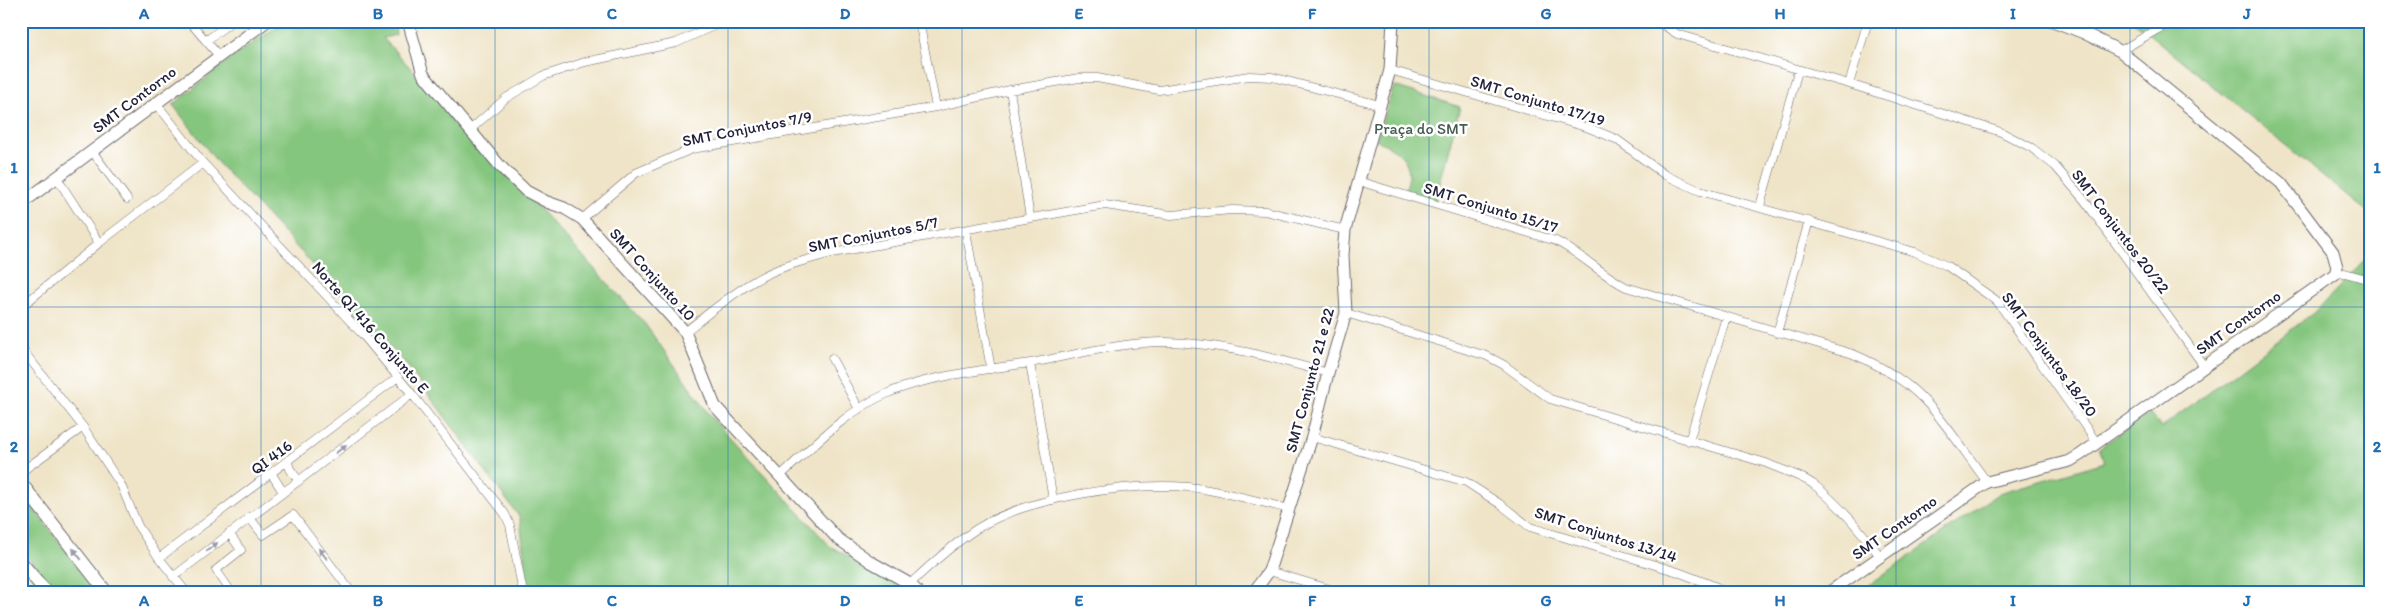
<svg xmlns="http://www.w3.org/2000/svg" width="2391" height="614" viewBox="0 0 2391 614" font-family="Itim,sans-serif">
<rect width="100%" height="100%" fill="#fff"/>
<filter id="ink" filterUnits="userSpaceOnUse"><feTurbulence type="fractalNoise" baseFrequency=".02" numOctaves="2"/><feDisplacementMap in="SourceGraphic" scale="10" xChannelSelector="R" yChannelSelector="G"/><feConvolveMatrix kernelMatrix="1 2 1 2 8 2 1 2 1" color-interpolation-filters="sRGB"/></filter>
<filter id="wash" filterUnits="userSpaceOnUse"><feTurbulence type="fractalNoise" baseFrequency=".0096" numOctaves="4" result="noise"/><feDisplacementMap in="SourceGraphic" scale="20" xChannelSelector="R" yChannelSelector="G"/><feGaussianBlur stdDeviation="1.12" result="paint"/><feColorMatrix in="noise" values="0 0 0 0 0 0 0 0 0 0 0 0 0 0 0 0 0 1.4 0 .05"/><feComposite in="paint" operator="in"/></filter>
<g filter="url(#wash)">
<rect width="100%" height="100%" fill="#efe4c7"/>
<!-- green -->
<path fill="#85c67e" stroke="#54745c" d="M285,21H394L396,35L383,38L645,324L712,418L830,546L910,593H528L520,518L406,364L218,163L173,105L231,58Z
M2133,21H2370V214Z
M1394,86L1460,107L1435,201L1406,192C1406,187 1408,182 1409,176C1409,155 1392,147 1376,140Z
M2370,255V593H1858L1999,493L2105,462L2099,448L2150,413L2161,428L2316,311Z
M21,492L98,593H55L21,548Z"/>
</g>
<g filter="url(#ink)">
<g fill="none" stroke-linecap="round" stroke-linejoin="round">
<!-- street casing -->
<g stroke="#6a666c" stroke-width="9">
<path id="street" d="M189,21L219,56
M919,21L936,107
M1657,21L1677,34L1849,84L2001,132L2032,148L2055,166L2085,201L2204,366
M206,41L232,21
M2120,51L2172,21
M1390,70L1589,128L1616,139L1665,175L1700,191L1915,252L1947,266L1997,301L2097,443
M1849,84L1868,21
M1010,90L1030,218
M156,103L203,163L363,335L412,394L505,514L510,525L523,593
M470,130L506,98L543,76L585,62L676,43L724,21
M92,151L127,199
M57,178L99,243
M1358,181L1556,241C1581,254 1601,274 1626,287L1853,354C1879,365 1904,379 1924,400C1945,421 1968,457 1987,482
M1760,206L1798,71
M582,219L636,173L692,149L936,107L1010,90L1079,78H1097L1159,90L1249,76L1272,77L1380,105
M966,231L991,369
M2335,274L2345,273L2370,280
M21,307L99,243L203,163
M1346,313L1487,356L1504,365L1550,399L1766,463C1781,470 1800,475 1813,484C1839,504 1860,530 1880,556
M685,332C708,314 731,294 756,280C779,266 807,260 832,253L1105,205L1171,215L1232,210L1265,211L1345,230
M1777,333L1809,221
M21,348L83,427L121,485L138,526L159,558L187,593
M832,359L859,409
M1030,363L1053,500
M1312,437L1466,482L1500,504L1530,527L1678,572L1717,587L1725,593
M1689,441L1726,317
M288,462L290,469L299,481
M21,472L83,427
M271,473L283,492
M779,477C812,447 845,412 886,394C924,377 981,370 1023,364C1070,357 1117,342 1165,342C1221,343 1274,358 1328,373
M249,517L263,535L293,515L352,593
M229,533L241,550L216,570L232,593
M159,558L398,377
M1269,571L1343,593
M173,577L412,394
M910,584C931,564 953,544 978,528C1028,497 1130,482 1189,487C1223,491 1256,501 1290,509"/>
</g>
<!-- secondary casing -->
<g stroke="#6a666c" stroke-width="13">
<path id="secondary" d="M408,21L423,74L500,166L526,191L547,202L564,208L582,219L685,332L715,406L837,538L871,562L910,584L919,593
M21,204L267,21
M1253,593L1269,571L1312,437L1328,373L1346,313L1343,255L1345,230L1390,70L1393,21
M1828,593L1987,482L2070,461L2080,455L2335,274L2337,267L2333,252L2281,183L2120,51L2084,33L2053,21"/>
</g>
<!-- primary casing -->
<g stroke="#6a666c" stroke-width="14">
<path id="primary" d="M21,483L107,593
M21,562L47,593"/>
</g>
<!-- street -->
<use href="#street" stroke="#fff" stroke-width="8"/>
<!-- secondary -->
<use href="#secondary" stroke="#fff" stroke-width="11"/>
<!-- primary -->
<use href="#primary" stroke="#fff" stroke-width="12"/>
</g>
<!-- one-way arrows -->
<defs><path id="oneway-solid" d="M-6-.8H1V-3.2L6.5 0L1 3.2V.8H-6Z" transform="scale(1.25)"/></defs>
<g fill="#9c9ca7">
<use href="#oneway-solid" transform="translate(341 449) rotate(-38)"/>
<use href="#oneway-solid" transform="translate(212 547) rotate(-38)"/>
<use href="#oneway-solid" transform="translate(77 554) rotate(-128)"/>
<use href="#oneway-solid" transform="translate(323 554) rotate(-128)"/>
</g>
</g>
<!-- grid -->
<path fill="none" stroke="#1f6fb2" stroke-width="1" stroke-opacity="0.55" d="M261,21V593M495,21V593M728,21V593M962,21V593M1196,21V593M1429,21V593M1663,21V593M1896,21V593M2130,21V593M21,307H2370"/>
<g text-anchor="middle" stroke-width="5" stroke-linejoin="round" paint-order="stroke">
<!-- street labels -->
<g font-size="16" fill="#22223b" stroke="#fff">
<text transform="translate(134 99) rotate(-37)" y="6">SMT Contorno</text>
<text transform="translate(1538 100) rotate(17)" y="6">SMT Conjunto 17/19</text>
<text transform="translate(747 128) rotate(-11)" y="6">SMT Conjuntos 7/9</text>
<text transform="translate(1491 207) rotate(17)" y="6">SMT Conjunto 15/17</text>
<text transform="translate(2121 231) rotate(53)" y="6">SMT Conjuntos 20/22</text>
<text transform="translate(873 234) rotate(-11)" y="6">SMT Conjuntos 5/7</text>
<text transform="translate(653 274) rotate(48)" y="6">SMT Conjunto 10</text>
<text transform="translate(2238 322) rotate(-35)" y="6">SMT Contorno</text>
<text transform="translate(371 327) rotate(49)" y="6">Norte QI 416 Conjunto E</text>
<text transform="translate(2050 354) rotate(54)" y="6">SMT Conjuntos 18/20</text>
<text transform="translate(1309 380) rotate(-75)" y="6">SMT Conjunto 21 e 22</text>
<text transform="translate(271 457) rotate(-36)" y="6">QI 416</text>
<text transform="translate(1894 527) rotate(-35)" y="6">SMT Contorno</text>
<text transform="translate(1606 534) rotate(18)" y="6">SMT Conjuntos 13/14</text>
</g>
<!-- park labels -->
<g font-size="16" fill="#455b52" stroke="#fff">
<text x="1421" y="134">Praça do SMT</text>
</g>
</g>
<!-- margin -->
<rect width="2391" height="614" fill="none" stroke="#fff" stroke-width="55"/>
<rect x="28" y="28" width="2336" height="558" fill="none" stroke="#1f6fb2" stroke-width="2"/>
<g font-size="16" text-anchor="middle" font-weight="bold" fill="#1f6fb2">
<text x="144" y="19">A</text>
<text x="378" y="19">B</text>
<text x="612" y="19">C</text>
<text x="845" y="19">D</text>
<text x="1079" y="19">E</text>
<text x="1312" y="19">F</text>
<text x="1546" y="19">G</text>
<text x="1780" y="19">H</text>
<text x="2013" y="19">I</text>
<text x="2247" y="19">J</text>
<text x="14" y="173">1</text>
<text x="2377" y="173">1</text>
<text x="14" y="452">2</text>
<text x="2377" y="452">2</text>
<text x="144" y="606">A</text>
<text x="378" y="606">B</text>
<text x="612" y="606">C</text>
<text x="845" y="606">D</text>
<text x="1079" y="606">E</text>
<text x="1312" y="606">F</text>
<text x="1546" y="606">G</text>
<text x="1780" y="606">H</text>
<text x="2013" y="606">I</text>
<text x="2247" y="606">J</text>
</g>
</svg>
